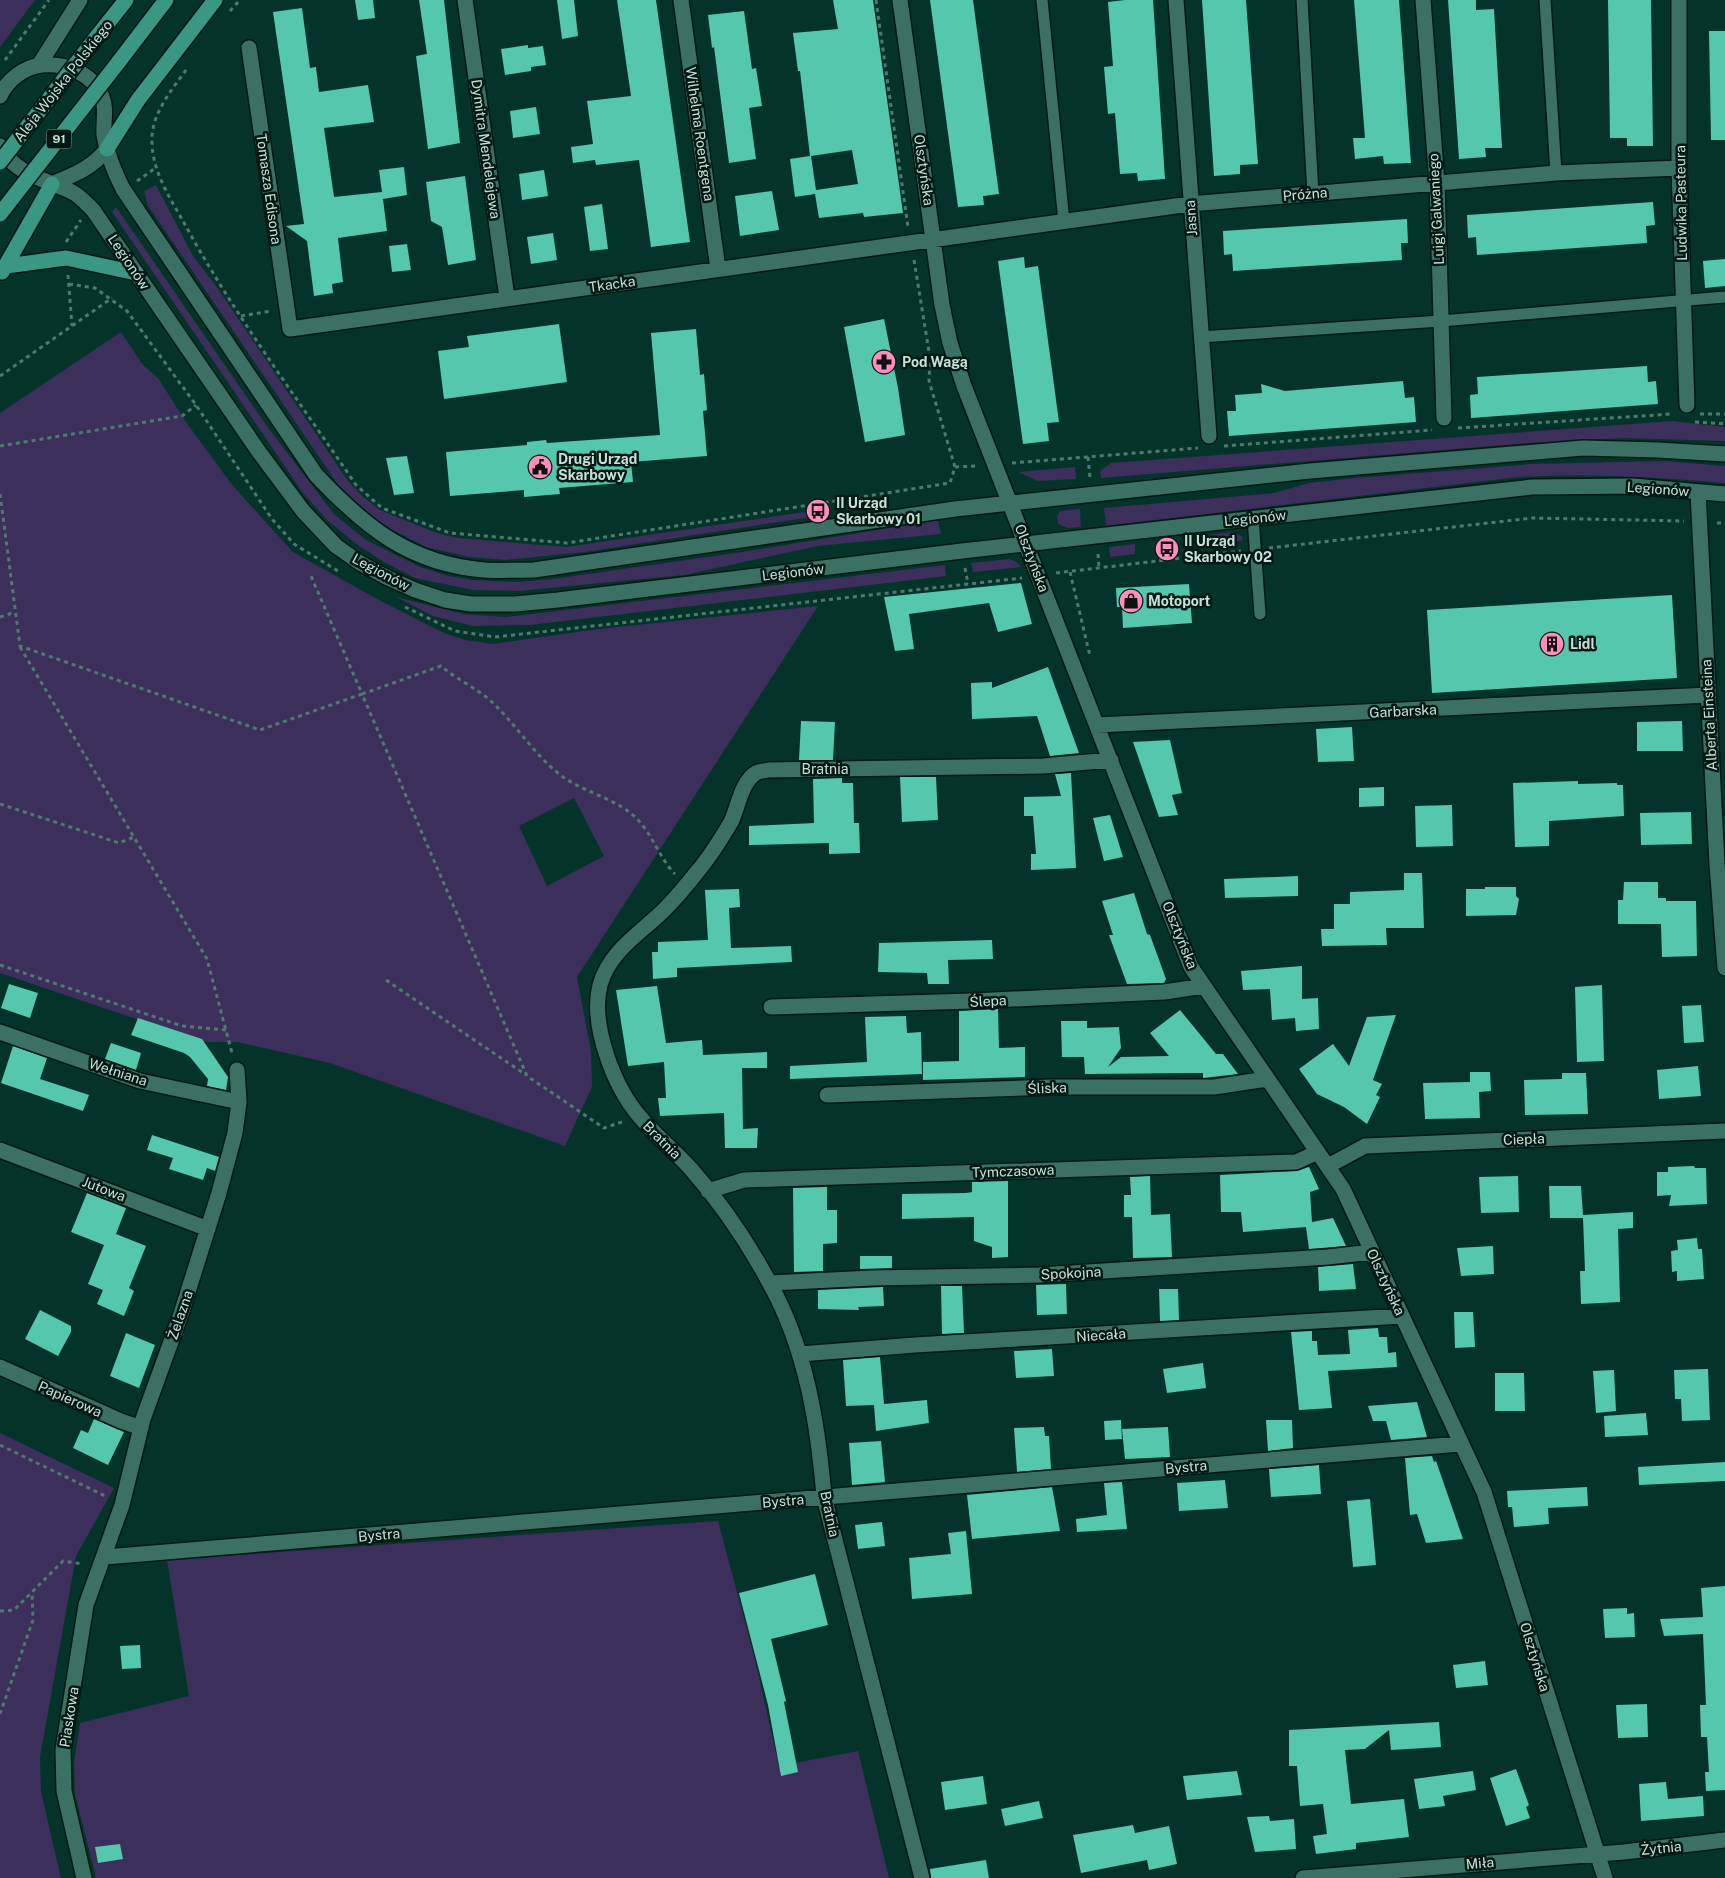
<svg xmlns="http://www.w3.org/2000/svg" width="1725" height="1878" viewBox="0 0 1725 1878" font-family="'Public Sans',sans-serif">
<rect width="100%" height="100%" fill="#04332a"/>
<!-- green -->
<path fill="#3c2f5b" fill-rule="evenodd" d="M0,0H35L0,47Z
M156,185L193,256L216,286L348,481L362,496L380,510L437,533L458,538L566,547L811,511V517L585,552L506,560L469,557L426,547L387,527L361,508L339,486L148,206L144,191Z
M116,207L269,429L334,514L366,540L420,567L449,576L473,580L518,582L552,579L742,552L938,520L941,534L818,546L684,575L518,591L473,590L415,578L384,562L359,546L328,521L303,493L112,212Z
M121,332L143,365L158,378L186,422L233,486L293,552L377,599L444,633L465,640L493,644L598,629L818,606L577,977L591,1051L592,1087L565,1146L330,1063L237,1042H204L0,973V413ZM574,798L604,856L547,886L519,826Z
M1672,421L1725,427V441L1624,438L1528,443L1101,478L1100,471L1111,463Z
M1665,461L1725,466V483C1654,477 1591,473 1519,477L1106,526L1104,508L1274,493L1309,483L1354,478L1531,464Z
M1075,467L1076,479L1038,481L1018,472Z
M1080,509L1081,527L1068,528L1058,524L1057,516L1060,511Z
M1233,532L1243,537L1241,541L1200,546L1199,536Z
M1135,544V554L1110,557L1109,547Z
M1009,559L1015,561L1022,567L973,572L971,563Z
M945,565L946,576L530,625L472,626L433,616L396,597L463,614L505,617Z
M0,1433L114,1488L76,1556L40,1757L41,1792L61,1878H0Z
M718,1521L754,1656L779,1766L858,1751L889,1878H96L75,1794L74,1763L80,1723L189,1696L167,1560Z"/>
<!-- building -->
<path fill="#54c7ad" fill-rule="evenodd" d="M355,0H373L375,18L358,20Z
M419,0H444L460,143L428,149L416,56L427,54Z
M557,0H574L578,36L562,39Z
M617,0H656L690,242L651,247L639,160L596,165L595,160L573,163L571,147L593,144L587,101L631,96Z
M833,0H873L903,213L864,217L863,213L819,218L815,194L795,197L790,159L810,156L800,71H798L793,33L838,29ZM852,150L858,184L816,190L811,156Z
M930,0H973L999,194L983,196L984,205L958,207Z
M1125,0H1153L1165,179L1138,181L1137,173L1120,174L1115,113L1108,114L1104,67L1113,66L1108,2Z
M1202,0H1246L1258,164L1240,165V174L1214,176Z
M1354,0H1399L1411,163L1384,164L1383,156L1355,159L1353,138H1365Z
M1448,0H1476V10L1494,9L1502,148H1485L1486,157L1459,159Z
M1608,0H1651L1653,146H1627V138H1610Z
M302,8L310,68L316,67L319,92L368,85L374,122L324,128L334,197L382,192L379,170L404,167L407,195L383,199L387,231L338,238L343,282L332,284L333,293L314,296L307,241L286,226L304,224L273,12Z
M744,11L752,69L756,68L762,106L749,108L756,159L729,163L714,47L712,48L708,15Z
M1709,31H1725V140H1711Z
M528,45V48L543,46L546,65L531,67V71L505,75L501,49Z
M536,107L540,134L513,138L510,111Z
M544,170L548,196L522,200L519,174Z
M465,176L476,260L448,265L442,227L431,221L426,182Z
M772,191L779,230L740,236L735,196Z
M1653,202L1655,225L1646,226L1647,243L1477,255L1476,237L1468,238L1467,215Z
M602,204L608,249L590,251L584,207Z
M1407,219L1408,243H1401L1402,260L1233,271L1232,254L1224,255L1223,231Z
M553,233L557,260L531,264L527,237Z
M407,244L411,270L392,272L389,246Z
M1024,257L1025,268L1038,266L1059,422L1047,423L1049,441L1023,444L998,261Z
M1725,259V286L1705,288L1703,261Z
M884,319L898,388L905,435L865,442L844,327Z
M559,324L567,382L444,399L438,351L469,347L467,336Z
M696,329L700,375L704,374L707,410L703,411L707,456L631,462L633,482L559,488L560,494L524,497V490L450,496L446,452L527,445V442L546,440L547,443L660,435L651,333Z
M1647,366L1648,382L1656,381L1658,404L1471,418L1470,395L1478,394L1477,377Z
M1403,381L1405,398L1414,397L1416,422L1229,436L1227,411H1236L1235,395L1262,393L1261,384L1285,391Z
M407,456L414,493L394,495L386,458Z
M1021,583L1032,624L998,632L989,603L909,614L914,649L895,651L884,597Z
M1189,584L1192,623L1123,628L1122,607H1117L1116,588Z
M1672,595L1677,678L1432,693L1427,610Z
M1048,667L1079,753L1050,756L1037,716L972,719L971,683L992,682V688Z
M801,721L835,722L833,760H799Z
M1682,721L1683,751H1637V722Z
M1352,727L1354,761L1318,762L1316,729Z
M1170,740L1182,793L1172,795L1178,815L1159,817L1133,742Z
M1071,773L1076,868L1031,870V854H1036L1033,816H1024V797L1061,796L1055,774Z
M900,777H936L938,820L902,822Z
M842,778V783H853L854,823H859L860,853L829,854V843L749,845V826L814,823L813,779Z
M1578,781V784L1617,783V785H1623L1624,816L1549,821V846L1515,847L1513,783Z
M1384,787V806L1359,807V788Z
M1452,805L1453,846L1416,847L1415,806Z
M1691,812L1692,844L1641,845L1640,813Z
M1110,815L1123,857L1104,861L1093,818Z
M1404,873H1422L1424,928H1386L1387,945L1322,946L1321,929H1334V904H1350V892L1404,890Z
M1298,876V896L1225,898L1224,879Z
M1624,882H1658V898H1666V901H1696L1697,956L1662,957L1661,924H1618V900H1623Z
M1485,887H1516V896L1519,899L1516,915L1466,916V889H1485Z
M739,889L740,907L729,908L731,948L791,946L792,962L677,968V977L653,979L652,952H658V942L708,940L705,890Z
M1134,893L1147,934L1150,935L1166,979L1164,983L1127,984L1109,935H1113L1102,901Z
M992,940L993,959L948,960L949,984H928L927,973L878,972L879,943Z
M1302,966V999L1318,998L1319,1029L1296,1031L1295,1018L1272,1020L1270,989L1243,990L1241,971Z
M9,984L38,993L30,1018L1,1008Z
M1602,985L1604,1061L1577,1062L1575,987Z
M657,986L666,1043L702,1040L703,1055L767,1052V1068H742L743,1129L758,1128L757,1148H725L724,1113L660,1116L658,1098H666L664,1062L628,1066L616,990Z
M1701,1005L1704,1042L1684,1043L1682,1006Z
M998,1009L999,1048L1025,1047V1077L923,1080V1062L959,1061V1011Z
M1180,1010L1216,1054H1223L1238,1074L1203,1078V1073H1192L1085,1074L1084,1057H1062L1061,1021H1087V1028L1119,1027L1121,1048L1108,1067L1121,1057L1169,1056L1150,1033Z
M1396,1015L1373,1080L1382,1084L1376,1095L1380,1097L1367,1124L1344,1107L1317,1094L1299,1069L1333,1044L1349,1066L1367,1017Z
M906,1016L907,1033L921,1032L922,1074L790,1079V1066L867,1062L865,1017Z
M138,1018L202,1039L228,1077L226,1090L207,1086L208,1079L190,1057L184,1053L131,1035Z
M111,1043L141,1053L136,1070L105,1059Z
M13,1046L47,1058L40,1079L89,1095L83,1111L1,1083Z
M1698,1066L1701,1096L1659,1099L1657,1070Z
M1470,1072H1490L1491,1091L1479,1092L1480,1118L1425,1119L1423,1083L1470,1082Z
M1562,1073H1586L1588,1114L1525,1115L1524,1080L1562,1079Z
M152,1135L219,1157L215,1171L207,1168L203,1180L169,1169L173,1158L147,1150Z
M1694,1166L1695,1168H1706L1707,1204L1669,1206L1671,1195L1657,1196V1172H1668V1167Z
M1309,1167L1319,1189L1310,1192L1312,1222L1333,1218L1346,1246L1309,1249L1306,1227L1243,1232L1241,1212H1221L1220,1175L1296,1171Z
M1150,1176L1151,1215L1170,1214L1172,1257L1133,1258L1132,1217H1124V1195H1131L1130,1177Z
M1518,1176L1519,1212L1481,1213L1479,1177Z
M1008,1181V1257L992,1258V1247L974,1241V1217L902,1219V1194L966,1193L972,1192V1182Z
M1549,1186H1581L1583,1215L1633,1212V1228L1618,1229L1620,1302L1581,1304L1580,1271H1585L1583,1218H1550Z
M827,1187V1210H837V1243L823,1244V1271L794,1272L793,1188Z
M87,1193L126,1208L116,1234L146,1246L129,1288L134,1291L124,1316L97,1304L103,1290L88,1284L104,1245L71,1232Z
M1697,1238L1698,1249H1702L1704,1279L1677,1281V1271L1672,1272L1671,1251L1678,1250L1677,1240Z
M1493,1246L1494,1274L1461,1276L1457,1248Z
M860,1256H892V1268L860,1269Z
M1353,1264L1356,1289L1319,1291L1318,1267Z
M1066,1284L1067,1314L1037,1315L1036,1285Z
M941,1286H962L964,1333L942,1334Z
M883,1287L884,1306L858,1307L859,1310L818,1309V1290Z
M1159,1289H1178L1179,1320L1160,1321Z
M40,1310L71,1326V1332L58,1356L25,1339Z
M1454,1312H1473L1475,1347L1455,1348Z
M1378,1328L1379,1337H1387L1388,1353L1396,1352L1397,1367L1328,1371L1332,1408L1299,1410L1291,1332L1312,1331V1341H1317L1318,1355L1350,1354L1348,1330Z
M126,1333L155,1345L139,1388L110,1376Z
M1052,1349L1054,1376L1016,1378L1014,1351Z
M880,1357L884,1404L927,1400L929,1423L876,1431L874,1405L846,1406L843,1360Z
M1203,1363L1206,1388L1167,1393L1163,1369Z
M1708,1369L1710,1420L1682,1421L1681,1399H1675L1674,1370Z
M1614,1370L1616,1411L1596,1413L1593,1371Z
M1495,1373H1524L1525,1411H1495Z
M1417,1402L1427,1437L1391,1440L1386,1421H1373L1368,1406Z
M1646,1413L1648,1435L1605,1437L1604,1416Z
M94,1419L124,1432L108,1465L73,1448L81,1430L88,1433Z
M1121,1420L1122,1439L1105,1440L1104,1421Z
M1266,1420H1292L1293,1448L1268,1451Z
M1044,1427L1045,1436H1049L1051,1469L1017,1472L1014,1428Z
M1168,1427L1170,1457L1125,1459L1122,1429Z
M881,1441L885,1482L852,1485L849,1443Z
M1432,1456L1434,1462L1436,1461L1463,1539L1426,1543L1417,1514L1410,1515L1405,1458Z
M1725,1462V1481L1639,1485L1638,1467Z
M1319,1465L1321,1494L1271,1497L1269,1469Z
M1225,1480L1228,1508L1179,1511L1177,1483Z
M1122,1482L1127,1529L1077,1532L1076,1519L1107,1515L1104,1483Z
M1052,1487L1060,1531L972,1539L967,1495Z
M1587,1487L1588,1506L1548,1508L1549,1524L1514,1527L1512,1507H1508L1507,1491Z
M1370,1499L1376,1565L1353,1567L1347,1501Z
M882,1522L885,1546L858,1549L855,1525Z
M966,1531L972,1594L912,1599L909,1558L951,1554L948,1533Z
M815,1574L828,1625L771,1639L786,1701L784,1702L798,1772L781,1776L768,1705L739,1593Z
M1725,1586V1790L1706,1791L1705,1772H1709L1707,1737H1701L1700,1705H1706L1703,1634L1664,1636L1660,1619L1703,1617L1701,1588Z
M1627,1608V1614L1634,1613L1635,1637L1605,1638L1603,1609Z
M140,1645L141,1668L122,1669L120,1646Z
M1485,1661L1488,1685L1456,1688L1453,1665Z
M1647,1704L1648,1737L1618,1738L1616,1705Z
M1439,1722L1441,1747L1391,1750L1389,1730L1365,1749L1345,1750L1351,1804L1404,1799L1409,1837L1356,1843V1849L1316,1854L1313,1836L1327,1834L1323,1804L1300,1806L1297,1766H1289V1730Z
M1516,1769L1529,1805L1526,1807L1530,1818L1506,1826L1490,1778Z
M1237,1771L1242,1795L1187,1800L1183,1776Z
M1473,1771L1476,1790L1443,1796L1445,1806L1419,1809L1414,1779Z
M983,1776L987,1804L945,1810L941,1782Z
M1666,1782L1668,1799L1703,1796L1704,1816L1641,1821L1639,1784Z
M1039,1801L1043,1818L1005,1826L1001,1809Z
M1269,1816L1270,1821L1294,1819L1296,1849L1255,1852L1247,1817Z
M1133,1825L1135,1833L1169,1826L1177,1864L1149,1870L1147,1860L1081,1873L1073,1835Z
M120,1844L123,1859L98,1863L95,1847Z
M986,1860L989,1878H931L930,1869Z"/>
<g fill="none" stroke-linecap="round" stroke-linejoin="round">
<!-- lane casing -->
<g stroke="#001912" stroke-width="14">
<path id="lane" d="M1042,0L1064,222
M1302,0L1313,194
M1545,0L1556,173
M1200,337L1441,321L1725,297
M1253,518L1260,614"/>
</g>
<!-- street casing -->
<g stroke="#001912" stroke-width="18">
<path id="street" d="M465,0L507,298
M681,0L718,269
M900,0L942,305L950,343L964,386L1191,967L1343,1189L1484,1492L1605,1878
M1176,0L1209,436
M1423,0L1437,183L1444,418
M1679,0V168L1687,405
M249,48L290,329L1190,204L1556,173L1679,168
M1698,492L1717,864L1725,968
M1097,725L1708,695
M771,1007L972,1001L1164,992L1204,986
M0,1032L140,1081L239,1102
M827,1095L1053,1087H1214L1267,1079
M0,1150L208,1229
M1328,1166L1365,1146L1725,1131
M708,1191L744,1180L1296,1162L1318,1152
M770,1283L872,1278L1039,1275L1328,1257L1372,1252
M800,1354L915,1345L1402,1316
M0,1367L121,1421L141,1428
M105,1557L1460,1444
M84,1878L64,1791L63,1750L86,1605L122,1505L143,1419L181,1314L219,1193L235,1133L239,1102L237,1070
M922,1878L824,1497C818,1424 806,1348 769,1282C748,1243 721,1203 691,1169C675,1151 656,1136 640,1117C614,1087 590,1025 600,985C609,952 639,934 663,911C675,899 686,886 697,872C709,858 721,839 731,822C738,808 741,782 756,773C758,771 765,771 768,770L1043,766L1111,760
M1303,1878L1624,1852L1725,1840"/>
</g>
<!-- secondary casing -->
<g stroke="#001912" stroke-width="18">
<path id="secondary" d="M39,65L80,0
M0,96C7,80 24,67 42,65C65,63 93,73 102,97C107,109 103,122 104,135C107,155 114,171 123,189L316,475C365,527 410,564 484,570C500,571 517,570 534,570L955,509L1310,471L1583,448L1658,450L1725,454
M0,146C15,175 45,179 72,192C80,196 87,204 93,210L259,452L303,511L336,546L360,563L388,578L415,590L445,600L471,604H515L558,600L962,551L1532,487L1633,486L1725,494
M52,184C74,175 92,168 107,149"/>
</g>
<!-- primary casing -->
<g stroke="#001912" stroke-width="18">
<path id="primary" d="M95,39L126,0
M117,64L166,0
M107,149L138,100L215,0
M6,266L66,258L136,273
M2,272L52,184"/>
</g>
<!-- path -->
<path stroke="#51786f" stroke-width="3" stroke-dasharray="4 4" stroke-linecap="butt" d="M876,0L908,227
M230,11L240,0
M5,60L49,0
M186,70C170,92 150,116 152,144C153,172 170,198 183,221C233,313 297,398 356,485L382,508L450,533L567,543L950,483L955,467L976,466
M137,181L157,167
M66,242L81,220
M914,260L930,358L929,381L955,467
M68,275L72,326
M69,284L95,288L127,311L196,405L272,519L294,544L338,571
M241,316L271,311
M0,376L112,298
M1700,414H1725
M1695,422L1725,424
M1458,428L1671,414
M0,446L182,416L196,405
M1224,446L1432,430
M1088,457L1090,478
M1012,463L1198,448
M0,494L20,646L260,730L362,694L311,576
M1717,523H1725
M1269,548L1532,518L1684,521
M1098,554L1099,568
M965,568L968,584
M1070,572L1090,656
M1056,573L1241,551
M405,607L455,631L495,637L1022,578
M0,617L15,612
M20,647L207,959L232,1053
M0,804L119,843L134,837
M0,965L182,1026L226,1030
M386,980L526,1075
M622,1122L604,1128L527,1076L362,694L441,666C457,680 479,689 494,704C517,726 534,754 559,774C583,793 618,798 638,820C653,836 660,859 675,874
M0,1445L107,1497
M0,1611L14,1610L63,1561L83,1564
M0,1714L33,1620L32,1592"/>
<!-- lane -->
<use href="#lane" stroke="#3a7164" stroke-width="11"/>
<!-- street -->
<use href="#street" stroke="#3a7164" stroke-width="15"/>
<!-- secondary -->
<use href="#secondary" stroke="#3a7164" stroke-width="15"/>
<!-- primary -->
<use href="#primary" stroke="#3a9783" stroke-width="15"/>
<!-- primary-bridge casing -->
<g stroke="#001912" stroke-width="18" stroke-linecap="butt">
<path id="primary-bridge" d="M0,162L95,39
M0,214L117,64"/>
</g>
<!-- primary-bridge -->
<use href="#primary-bridge" stroke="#3a9783" stroke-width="15"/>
</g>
<!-- icons -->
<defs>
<g id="pharmacy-disc" transform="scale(1.25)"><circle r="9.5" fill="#ff8ebb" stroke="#021813"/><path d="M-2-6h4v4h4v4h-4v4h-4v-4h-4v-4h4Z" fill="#111"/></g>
<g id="civic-disc" transform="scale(1.25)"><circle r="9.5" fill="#ff8ebb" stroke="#021813"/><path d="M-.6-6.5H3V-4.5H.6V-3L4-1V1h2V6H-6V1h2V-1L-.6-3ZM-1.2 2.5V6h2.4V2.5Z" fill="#111"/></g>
<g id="bus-disc" transform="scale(1.25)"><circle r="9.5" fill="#ff8ebb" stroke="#021813"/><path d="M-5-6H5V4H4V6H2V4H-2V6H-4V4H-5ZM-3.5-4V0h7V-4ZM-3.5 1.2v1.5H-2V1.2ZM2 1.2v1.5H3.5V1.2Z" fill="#111"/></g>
<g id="shop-disc" transform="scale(1.25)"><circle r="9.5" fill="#ff8ebb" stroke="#021813"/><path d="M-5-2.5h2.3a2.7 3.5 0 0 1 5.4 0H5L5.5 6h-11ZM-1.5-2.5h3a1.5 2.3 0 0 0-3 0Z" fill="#111"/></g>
<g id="building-disc" transform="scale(1.25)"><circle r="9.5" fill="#ff8ebb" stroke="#021813"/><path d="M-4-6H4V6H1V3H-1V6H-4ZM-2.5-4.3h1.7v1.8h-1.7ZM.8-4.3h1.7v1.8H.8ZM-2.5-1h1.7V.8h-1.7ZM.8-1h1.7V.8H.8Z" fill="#111"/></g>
</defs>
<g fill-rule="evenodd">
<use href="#pharmacy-disc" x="884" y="362"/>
<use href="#civic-disc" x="540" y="467"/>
<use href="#bus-disc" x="818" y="511"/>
<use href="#bus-disc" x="1167" y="549"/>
<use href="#shop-disc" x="1131" y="601"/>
<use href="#building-disc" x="1552" y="644"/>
</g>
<g text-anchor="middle" stroke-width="5" stroke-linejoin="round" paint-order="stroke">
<!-- shield labels -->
<rect fill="#021813" stroke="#8aa59d" stroke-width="1" x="46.5" y="129.5" width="25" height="19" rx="4"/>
<g font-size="12" font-weight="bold" fill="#c5e1d8">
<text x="59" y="143">91</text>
</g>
<!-- street labels -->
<g font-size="14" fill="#c5e1d8" stroke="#021813">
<text transform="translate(63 81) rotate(-52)" y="5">Aleja Wojska Polskiego</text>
<text transform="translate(700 134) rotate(82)" y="5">Wilhelma Roentgena</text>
<text transform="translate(486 149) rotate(82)" y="5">Dymitra Mendelejewa</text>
<text transform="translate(924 170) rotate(82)" y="5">Olsztyńska</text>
<text transform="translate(269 189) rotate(82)" y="5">Tomasza Edisona</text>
<text transform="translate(1305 194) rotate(-5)" y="5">Próżna</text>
<text transform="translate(1681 203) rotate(-91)" y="5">Ludwika Pasteura</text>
<text transform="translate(1436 209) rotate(-93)" y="5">Luigi Galwaniego</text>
<text transform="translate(1191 218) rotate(-94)" y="5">Jasna</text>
<text transform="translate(129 262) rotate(56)" y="5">Legionów</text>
<text transform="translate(612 284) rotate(-8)" y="5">Tkacka</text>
<text transform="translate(1658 489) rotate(4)" y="5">Legionów</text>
<text transform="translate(1255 518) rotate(-6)" y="5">Legionów</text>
<text transform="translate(1032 558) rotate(69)" y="5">Olsztyńska</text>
<text transform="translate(381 572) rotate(28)" y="5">Legionów</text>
<text transform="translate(793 572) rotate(-7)" y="5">Legionów</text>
<text transform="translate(1403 711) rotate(-3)" y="5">Garbarska</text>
<text transform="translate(1709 715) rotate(-93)" y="5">Alberta Einsteina</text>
<text x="825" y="774">Bratnia</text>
<text transform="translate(1180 935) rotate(68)" y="5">Olsztyńska</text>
<text transform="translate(988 1001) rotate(-3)" y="5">Ślepa</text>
<text transform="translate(118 1072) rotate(18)" y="5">Wełniana</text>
<text transform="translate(1047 1088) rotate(-2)" y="5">Śliska</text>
<text transform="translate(1524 1139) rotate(-2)" y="5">Ciepła</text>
<text transform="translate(662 1140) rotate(45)" y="5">Bratnia</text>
<text transform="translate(1013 1171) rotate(-2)" y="5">Tymczasowa</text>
<text transform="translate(104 1189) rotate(21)" y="5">Jutowa</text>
<text transform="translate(1071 1273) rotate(-3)" y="5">Spokojna</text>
<text transform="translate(1386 1282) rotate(65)" y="5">Olsztyńska</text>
<text transform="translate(180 1315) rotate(-71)" y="5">Żelazna</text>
<text transform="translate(1101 1335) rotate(-4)" y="5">Niecała</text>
<text transform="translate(70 1399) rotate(24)" y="5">Papierowa</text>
<text transform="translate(1186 1467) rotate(-5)" y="5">Bystra</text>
<text transform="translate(783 1501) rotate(-5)" y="5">Bystra</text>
<text transform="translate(830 1514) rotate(78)" y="5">Bratnia</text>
<text transform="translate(379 1535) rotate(-5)" y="5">Bystra</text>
<text transform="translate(1535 1657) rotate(73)" y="5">Olsztyńska</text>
<text transform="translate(69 1717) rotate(-81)" y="5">Piaskowa</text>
<text transform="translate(1661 1848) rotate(-6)" y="5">Żytnia</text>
<text transform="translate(1480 1863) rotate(-5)" y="5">Miła</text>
</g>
<!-- poi labels -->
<g font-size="14" font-weight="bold" fill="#c5e1d8" stroke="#021813" text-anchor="start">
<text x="902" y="367">Pod Wagą</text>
<text x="558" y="464">Drugi Urząd<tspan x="558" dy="16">Skarbowy</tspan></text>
<text x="836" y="508">II Urząd<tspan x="836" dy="16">Skarbowy 01</tspan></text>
<text x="1184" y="546">II Urząd<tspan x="1184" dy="16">Skarbowy 02</tspan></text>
<text x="1148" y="606">Motoport</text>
<text x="1570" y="649">Lidl</text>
</g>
</g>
</svg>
